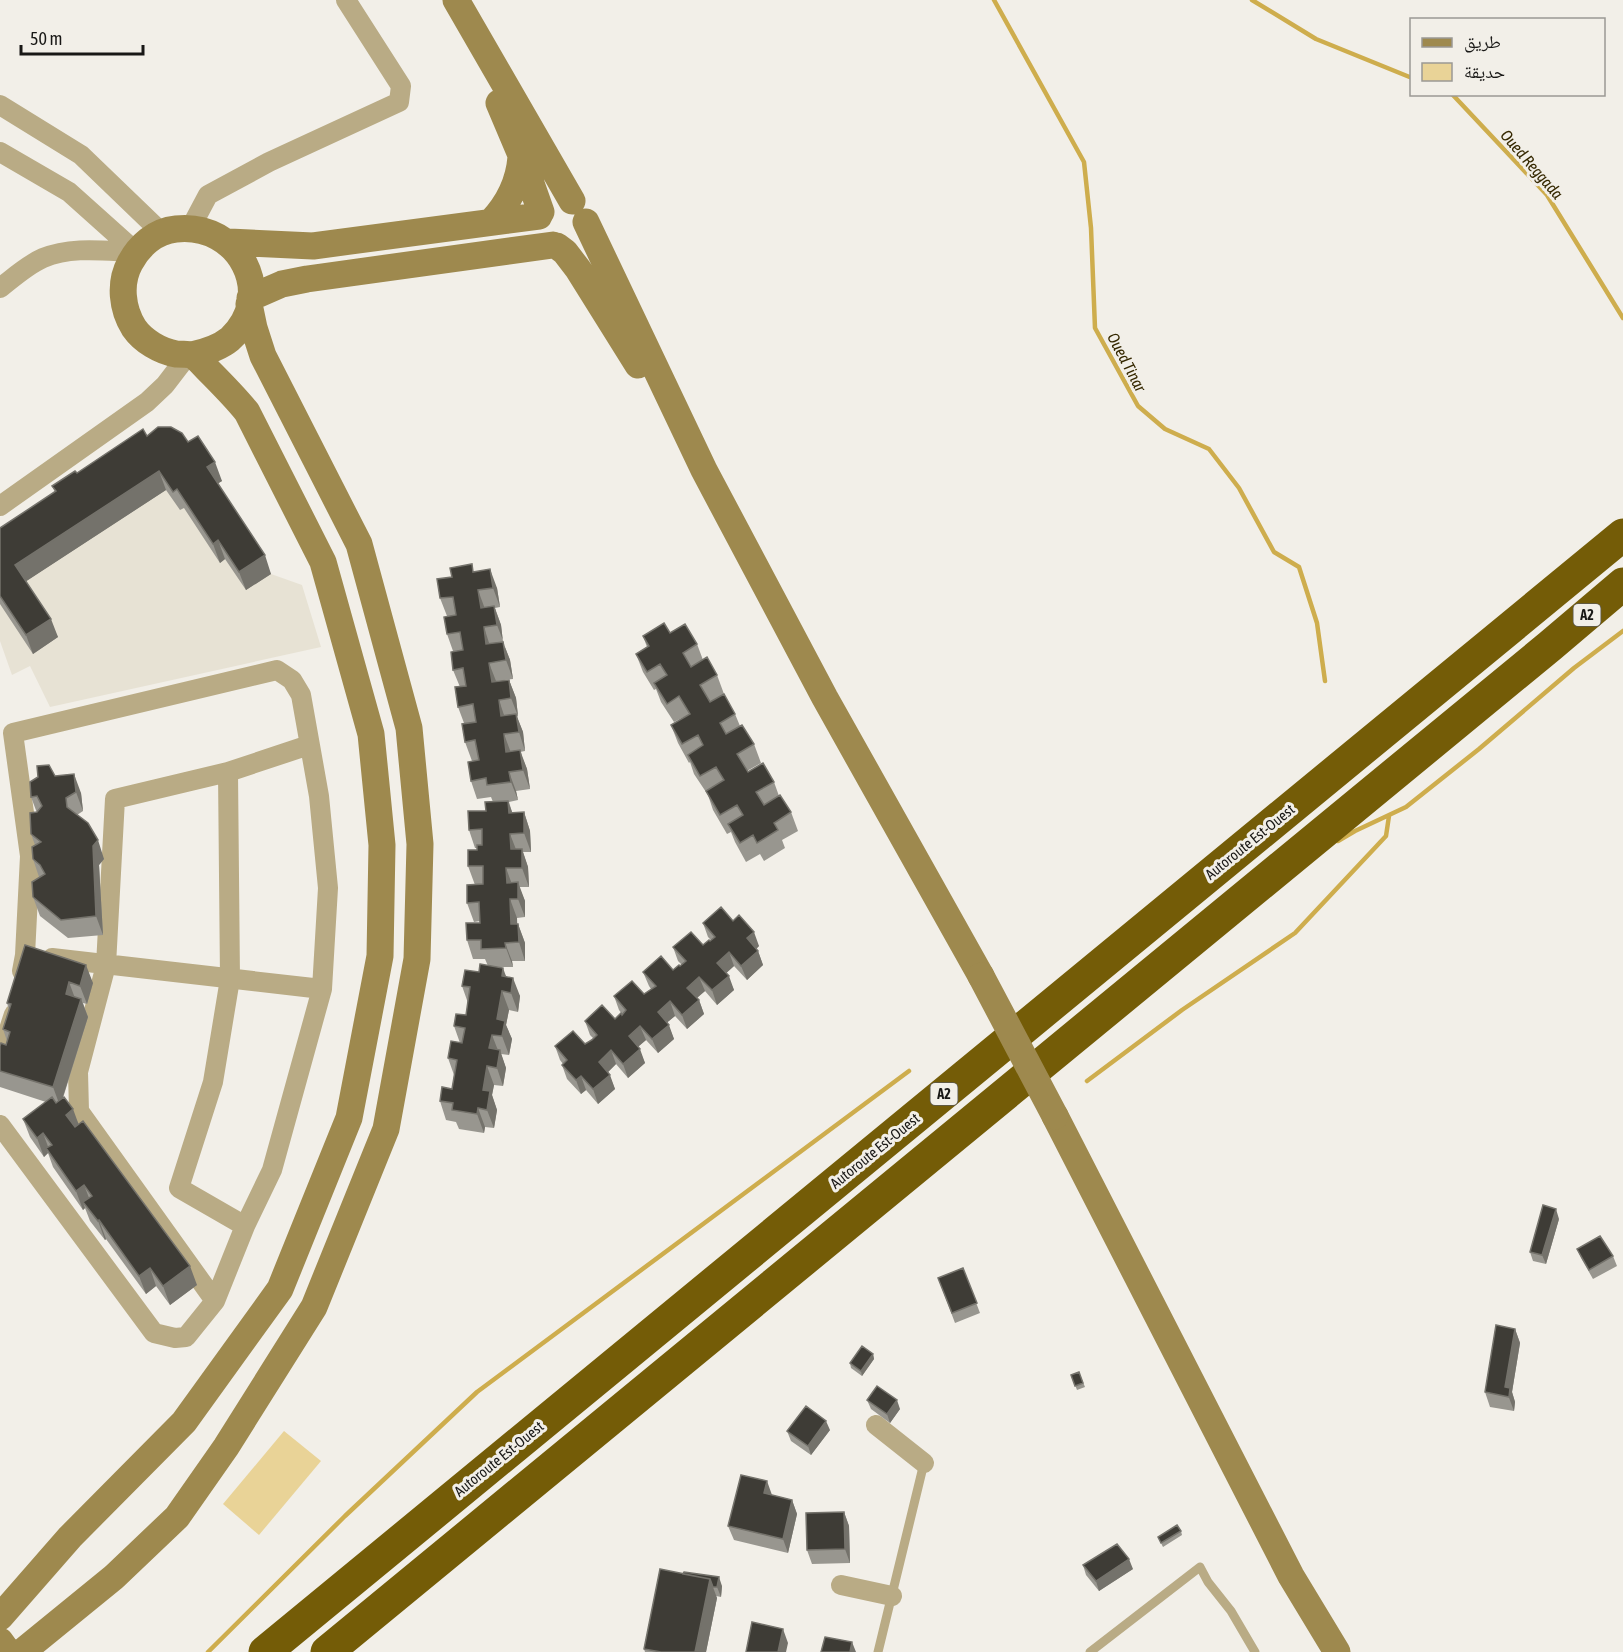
<svg xmlns="http://www.w3.org/2000/svg" width="1623" height="1652" viewBox="0 0 1623 1652" font-family="'Asap Condensed','Noto Naskh Arabic',sans-serif">
<rect width="100%" height="100%" fill="#f2efe8"/>
<!-- built -->
<path fill="#e7e2d4" d="M204,454L222,481L214,486L271,574L302,585L321,647L50,707L30,666L12,675L0,641V551Z"/>
<!-- green -->
<path fill="#e9d397" d="M284,1431L321,1461L259,1535L223,1504Z"/>
<g fill="none" stroke-linecap="round" stroke-linejoin="round">
<!-- stream -->
<path stroke="#cead4d" stroke-width="4.5" d="M994,0L1084,162L1091,228L1095,328L1138,406L1165,429L1209,449L1239,488L1274,552L1299,567L1317,623L1325,681
M1252,0L1316,39L1412,78
M1452,94L1547,195L1623,318
M1338,841L1355,831L1406,807L1479,749L1574,668L1623,631
M1087,1081L1182,1010L1295,933L1386,836L1389,816
M208,1652L345,1516L477,1392L909,1071"/>
<!-- service -->
<path stroke="#b9ab85" stroke-width="9" d="M878,1652L924,1463
M1090,1652L1200,1567L1208,1582L1231,1611L1255,1652"/>
<!-- minor -->
<path stroke="#b9ab85" stroke-width="20" d="M0,105L81,155L162,233
M0,152L69,192L136,252
M191,227L208,195L269,162L399,102L401,86L346,0
M0,288C13,278 27,265 43,258C72,246 105,251 136,252
M0,506L147,402L165,385L188,355
M52,958L322,989
M0,1057L14,1014
M0,1125L154,1333L175,1338L186,1337L215,1301L245,1226L272,1170L322,989L328,888L319,796L301,695L292,680L277,670L13,733L30,856L25,955L22,971
M245,1226L179,1188L213,1082L230,979L228,772L309,745
M215,1301L79,1111L78,1072L106,965L115,799L228,772
M876,1425L924,1463
M841,1585L892,1596"/>
<!-- secondary -->
<path stroke="#9e894e" stroke-width="27" d="M456,0L572,201
M499,103L521,155L541,212
M491,222C509,203 519,183 521,157
M586,222L704,470L825,698L981,976
M229,242L313,246L539,216
M557,246L565,252L578,269L638,365
M250,298L282,284L307,279L553,245
M1055,1116L1291,1576L1337,1652
M0,1617L70,1537L184,1422L280,1289L349,1118L380,956L382,845L371,734L323,562L247,412C235,397 221,383 207,369C203,365 198,359 194,356C190,354 181,354 176,354C160,351 143,341 134,328C122,309 119,283 130,263C139,246 155,231 176,229C239,222 278,294 230,339C219,348 206,352 192,355
M0,1641L8,1652
M22,1652L114,1577L177,1517L226,1447L314,1307L386,1129L417,959L420,844L409,728L359,544L263,356L254,328L249,304"/>
<!-- motorway -->
<path stroke="#745c07" stroke-width="33" d="M265,1652L1623,535
M327,1652L1550,646L1623,584"/>
<!-- secondary-bridge -->
<path stroke="#9e894e" stroke-width="27" d="M981,976L1055,1116"/>
</g>
<!-- wall -->
<path fill="#98968f" d="M147,436L188,442L222,481L218,483L271,574L246,590L225,559L220,563L184,508L180,510L166,490L26,581L58,637L33,654L0,604V528L55,492L52,486Z
M475,572L497,588L500,607L495,608L501,625L503,642L510,660L513,679L496,681L509,680L516,698L518,716L517,717L523,732L525,751L520,752L527,769L530,789L516,791L518,800L509,802L512,812H524L530,831L531,852H523L528,867L529,887H519L525,901V917L517,918V924H518L525,943V961H512L513,967H496L506,976L520,996L518,1012L509,1010L506,1025L512,1039L509,1055L501,1054L506,1068L503,1086L494,1085L492,1095L497,1110L494,1128L485,1127L484,1133L459,1129L456,1122L446,1120L440,1101L452,1089L454,1075L448,1058L460,1043L454,1026L466,1015L468,1003L462,986L488,966L485,959H473L467,940L480,923V921L474,922L467,903L475,885L468,866L477,850V848H475L469,830L493,802L491,797L477,799L471,781L472,761L465,742L464,723L458,707L460,687L453,670V651L447,634V616L440,598L452,577Z
M670,633L697,644L703,660L717,675L724,694L710,702L735,714L740,726L754,744L761,763L747,771L774,782L779,796L791,812L798,831L782,840L785,848L764,861L760,854L746,862L735,842L731,832L727,834L713,810L708,795L694,774L690,762L689,763L678,743L671,725L686,716L674,722L661,702L656,689L654,690L643,672L636,654L647,647L643,636Z
M55,776L81,793L83,811L77,815L104,859L99,865L103,935L68,938L40,916L33,897L39,877L33,859L35,845L31,834L37,813L31,797Z
M733,921L759,946L756,949L758,951L763,965L747,980L734,966L726,973L734,990L717,1005L705,991L697,998L699,1000L704,1014L687,1029L675,1016L667,1022L674,1039L658,1053L646,1040L638,1047L645,1063L628,1078L616,1064L608,1072L615,1089L598,1104L586,1090L581,1094L567,1079L562,1065L563,1064L560,1060L555,1046L585,1044L593,1038L590,1035L585,1021L615,1019L622,1014L619,1010L614,996L644,994L651,989L649,986L643,972L673,970L680,966L682,965L678,961L673,947L703,945L711,940L708,937L703,923Z
M25,945L93,983L87,1004L83,1003L88,1017L63,1098L79,1124L197,1285L170,1305L156,1286L146,1294L106,1239L105,1240L90,1221L85,1208L83,1210L53,1167L48,1153L44,1157L30,1137L23,1119L46,1102L0,1087V1046L6,1045L7,1041L3,1029L9,1010L7,1003Z
M1559,1219L1546,1264L1533,1261L1530,1252Z
M1577,1249L1613,1256L1617,1266L1593,1279L1581,1258Z
M963,1268L980,1313L955,1323L938,1278Z
M1515,1329L1520,1343L1512,1392L1515,1402L1514,1411L1490,1407L1485,1392Z
M873,1354L874,1359L862,1376L851,1368L850,1363Z
M1079,1372L1085,1387L1077,1390L1071,1375Z
M867,1400L900,1409L890,1423L871,1409Z
M830,1430L811,1455L791,1441L787,1431Z
M772,1495L792,1500L797,1514L788,1553L734,1540L728,1526Z
M844,1512L849,1526L850,1563L812,1564L807,1550Z
M1181,1531L1182,1535L1163,1547L1158,1537Z
M1083,1565L1133,1569L1099,1591L1086,1575Z
M660,1569L722,1586L721,1597L716,1596L717,1598L706,1652H645L644,1649Z"/>
<!-- shaded-wall -->
<path fill="#74726b" d="M215,462L222,481L214,486L207,467Z
M159,471L166,490L22,584L15,565Z
M218,540L225,559L220,563L213,544Z
M265,555L271,574L246,590L239,572Z
M490,569L497,588L500,607L493,588Z
M478,590L485,609L481,608Z
M494,606L501,625L503,642L510,660L513,679L506,660L504,643L497,625Z
M51,619L58,637L33,654L26,635Z
M484,627L490,646L493,663L486,644Z
M489,663L496,681L492,682Z
M509,680L516,698L518,716L511,698Z
M499,700L505,718L508,735L501,716Z
M516,714L523,732L525,751L519,732Z
M504,734L511,753L506,752Z
M520,750L527,769L530,789L523,770Z
M509,772L516,791L518,800L511,782Z
M74,774L81,793L83,811L76,792Z
M508,801L515,820L509,813Z
M524,812L530,831L531,852L524,833Z
M510,834L517,852L511,849Z
M98,840L104,859L99,865L103,935L96,916L93,846Z
M522,849L528,867L529,887L522,868Z
M506,868L513,887L507,883Z
M518,882L525,901V917L518,899Z
M510,899L517,918L518,943L511,924Z
M518,924L525,943V961L519,942Z
M754,932L759,946L752,953L747,938Z
M505,943L512,961L513,967L506,948Z
M758,951L763,965L747,980L741,966Z
M729,952L734,966L722,977L717,963Z
M86,965L93,983L87,1004L80,986Z
M503,968L510,987L502,976Z
M729,976L734,990L717,1005L712,990Z
M699,977L705,991L692,1002L687,988Z
M513,978L520,996L518,1012L511,993Z
M69,982L76,1001L66,994Z
M502,991L509,1010L506,1025L512,1039L509,1055L502,1036L497,1019Z
M81,999L88,1017L60,1106L53,1087Z
M699,1000L704,1014L687,1029L682,1015Z
M670,1001L675,1016L663,1026L658,1012Z
M669,1025L674,1039L658,1053L652,1039Z
M640,1026L646,1040L634,1050L629,1036Z
M492,1035L499,1053L489,1048Z
M640,1049L645,1063L628,1078L623,1064Z
M500,1050L506,1068L503,1086L497,1068Z
M611,1050L616,1064L604,1076L599,1062Z
M487,1066L494,1085L492,1095L497,1110L494,1128L487,1110L483,1090Z
M610,1075L615,1089L598,1104L593,1089Z
M581,1076L586,1090L581,1094L576,1080Z
M478,1108L485,1127L484,1133L477,1114Z
M73,1109L80,1128L73,1134L66,1115Z
M43,1133L50,1152L46,1148L48,1153L44,1157L37,1138Z
M84,1185L91,1203L83,1202L85,1208L83,1210L76,1191Z
M1556,1209L1559,1219L1546,1264L1542,1255Z
M99,1220L106,1239L105,1240L98,1221Z
M190,1266L197,1285L170,1305L163,1286Z
M150,1268L156,1286L146,1294L139,1276Z
M1515,1329L1520,1343L1512,1392L1515,1402L1514,1411L1505,1387Z
M873,1354L874,1359L862,1376L861,1371Z
M897,1400L900,1409L890,1423L887,1414Z
M826,1421L830,1430L811,1455L808,1446Z
M767,1481L772,1495L764,1493Z
M792,1500L797,1514L788,1553L783,1539Z
M844,1512L849,1526L850,1563L845,1549Z
M1129,1559L1133,1569L1099,1591L1096,1581Z
M719,1577L722,1586L721,1597L717,1587Z
M710,1579L717,1598L706,1652H695Z
M783,1629L788,1643L786,1652H778Z
M852,1642L856,1652H850Z"/>
<!-- building -->
<path fill="#3e3c36" stroke="#74726b" stroke-width="1.5" d="M158,427H171L182,433L188,442L198,436L215,462L207,467L265,555L239,572L218,540L213,544L177,489L173,492L159,471L15,565L51,619L26,635L0,596V528L56,491L52,486L75,471L77,473L143,429L147,436Z
M472,564L473,572L490,569L493,588L478,590L481,608L494,606L497,625L484,627L486,644L503,642L506,660L489,663L492,682L509,680L511,698L499,700L501,716L516,714L519,732L504,734L506,752L520,750L523,770L509,772L511,782L487,785L486,778L471,781L468,762L479,760L475,740L465,742L462,724L476,722L473,704L458,707L455,687L466,686L463,668L453,670L451,652L463,650L460,632L447,634L444,617L456,615L453,597L440,598L437,579L452,577L450,568Z
M664,623L670,633L685,624L697,644L683,653L691,667L707,657L717,675L700,685L710,702L724,694L735,714L720,723L726,734L742,725L754,744L737,754L748,772L763,763L774,782L756,792L764,805L780,795L791,812L774,823L778,830L757,843L753,835L740,843L728,824L743,815L737,805L720,815L706,791L724,780L716,767L700,776L688,755L703,745L698,735L682,744L671,725L690,714L679,696L667,704L654,683L667,675L660,664L647,672L636,654L649,646L643,636Z
M49,765L55,776L74,774L76,792L66,798L67,807L88,823L98,840L93,846L96,916L61,920L33,897L32,882L45,874L40,865L33,859L32,847L41,842L31,834L30,813L37,812L42,806L37,796L31,797L30,782L38,777L37,766Z
M508,801L509,813L524,812V833L510,834L511,849H522V868H506L507,883L518,882V899H510L511,924H518L519,942L505,943L506,948L481,949V940H467L466,923H480L479,902L467,903V885L483,884V866H468V850H477V845H482V829L469,830L468,811H486L485,802Z
M721,907L733,921L739,915L754,932L747,938L758,951L741,966L729,952L717,963L729,976L712,990L699,977L687,988L699,1000L682,1015L670,1001L658,1012L669,1025L652,1039L640,1026L629,1036L640,1049L623,1064L611,1050L599,1062L610,1075L593,1089L581,1076L576,1080L562,1065L567,1060L555,1046L573,1031L585,1044L592,1040L597,1035L585,1021L602,1005L615,1019L621,1013L622,1015L626,1010L614,996L632,981L644,994L656,986L643,972L661,956L673,970L679,965L680,966L686,961L673,947L691,932L703,945L709,940L710,941L715,937L703,923Z
M25,945L86,965L80,986L69,982L66,994L81,999L53,1087L0,1071V1046L1,1043L6,1045L10,1032L3,1029L11,1004L7,1003Z
M480,964L503,968L502,976L513,978L511,993L502,991L497,1019L505,1021L502,1036L492,1035L489,1048L500,1050L497,1068L487,1066L483,1090L490,1091L487,1110L478,1108L477,1114L452,1110L453,1103L440,1101L442,1087L452,1089L457,1060L448,1058L451,1041L462,1043L465,1028L454,1026L456,1014L466,1015L470,987L462,986L465,970L479,972Z
M52,1097L56,1103L64,1097L73,1109L66,1115L75,1127L83,1121L190,1266L163,1286L150,1268L139,1276L99,1220L98,1221L83,1202L92,1196L84,1185L76,1191L46,1148L52,1145L43,1133L37,1138L23,1119Z
M1543,1205L1556,1209L1542,1255L1530,1252Z
M1600,1236L1613,1256L1589,1270L1577,1249Z
M963,1268L977,1303L952,1313L938,1278Z
M1496,1325L1515,1329L1505,1387L1510,1388L1509,1397L1485,1392Z
M862,1346L873,1354L861,1371L850,1363Z
M1079,1372L1083,1383L1075,1386L1071,1375Z
M877,1386L897,1400L887,1414L867,1400Z
M806,1406L826,1421L808,1446L787,1431Z
M741,1475L767,1481L764,1493L792,1500L783,1539L728,1526Z
M844,1512L845,1549L807,1550L806,1513Z
M1177,1525L1181,1531L1161,1543L1158,1537Z
M1117,1544L1129,1559L1096,1581L1083,1565Z
M660,1569L710,1579L695,1652H661L644,1649Z
M684,1572L719,1577L717,1587H713L710,1579L683,1574Z
M752,1622L783,1629L778,1652H746Z
M825,1637L852,1642L850,1652H821Z"/>
<g text-anchor="middle" stroke-width="6" stroke-linejoin="round" paint-order="stroke">
<!-- shield labels -->
<g fill="#f2efe8" stroke="#5a5855" stroke-width="1.5">
<rect x="1573.5" y="604" width="27" height="22" rx="4.5"/>
<rect x="930.5" y="1083" width="27" height="22" rx="4.5"/>
</g>
<g font-size="14" font-weight="bold" fill="#191816">
<text x="1587" y="620">A2</text>
<text x="944" y="1099">A2</text>
</g>
<!-- street labels -->
<g font-size="15" fill="#191816" stroke="#f2efe8">
<text transform="translate(1250 842) rotate(-39)" y="5">Autoroute Est-Ouest</text>
<text transform="translate(875 1151) rotate(-39)" y="5">Autoroute Est-Ouest</text>
<text transform="translate(499 1459) rotate(-39)" y="5">Autoroute Est-Ouest</text>
</g>
<!-- water labels -->
<g font-size="16" font-style="italic" fill="#352800" stroke="#f2efe8">
<text transform="translate(1532 164) rotate(49)" y="6">Oued Reggada</text>
<text transform="translate(1127 362) rotate(62)" y="6">Oued Tinar</text>
</g>
</g>
<!-- legend -->
<rect x="1410" y="18" width="195" height="78" fill="#f2efe8" stroke="#9b9994" stroke-width="1.5"/>
<rect x="1422" y="38" width="30" height="9" fill="#9e894e" stroke="#9b9994" stroke-width="1.5"/>
<text x="1464" y="48" font-size="18" fill="#191816">طريق</text>
<rect x="1422" y="63" width="30" height="18" fill="#e9d397" stroke="#9b9994" stroke-width="1.5"/>
<text x="1464" y="78" font-size="18" fill="#191816">حديقة</text>
<!-- scale -->
<path d="M21 45v9h122v-9" fill="none" stroke="#191816" stroke-width="3"/>
<text x="30" y="45" font-size="18" fill="#191816" stroke="#f2efe8" stroke-width="4.5" paint-order="stroke">50 m</text>
</svg>
